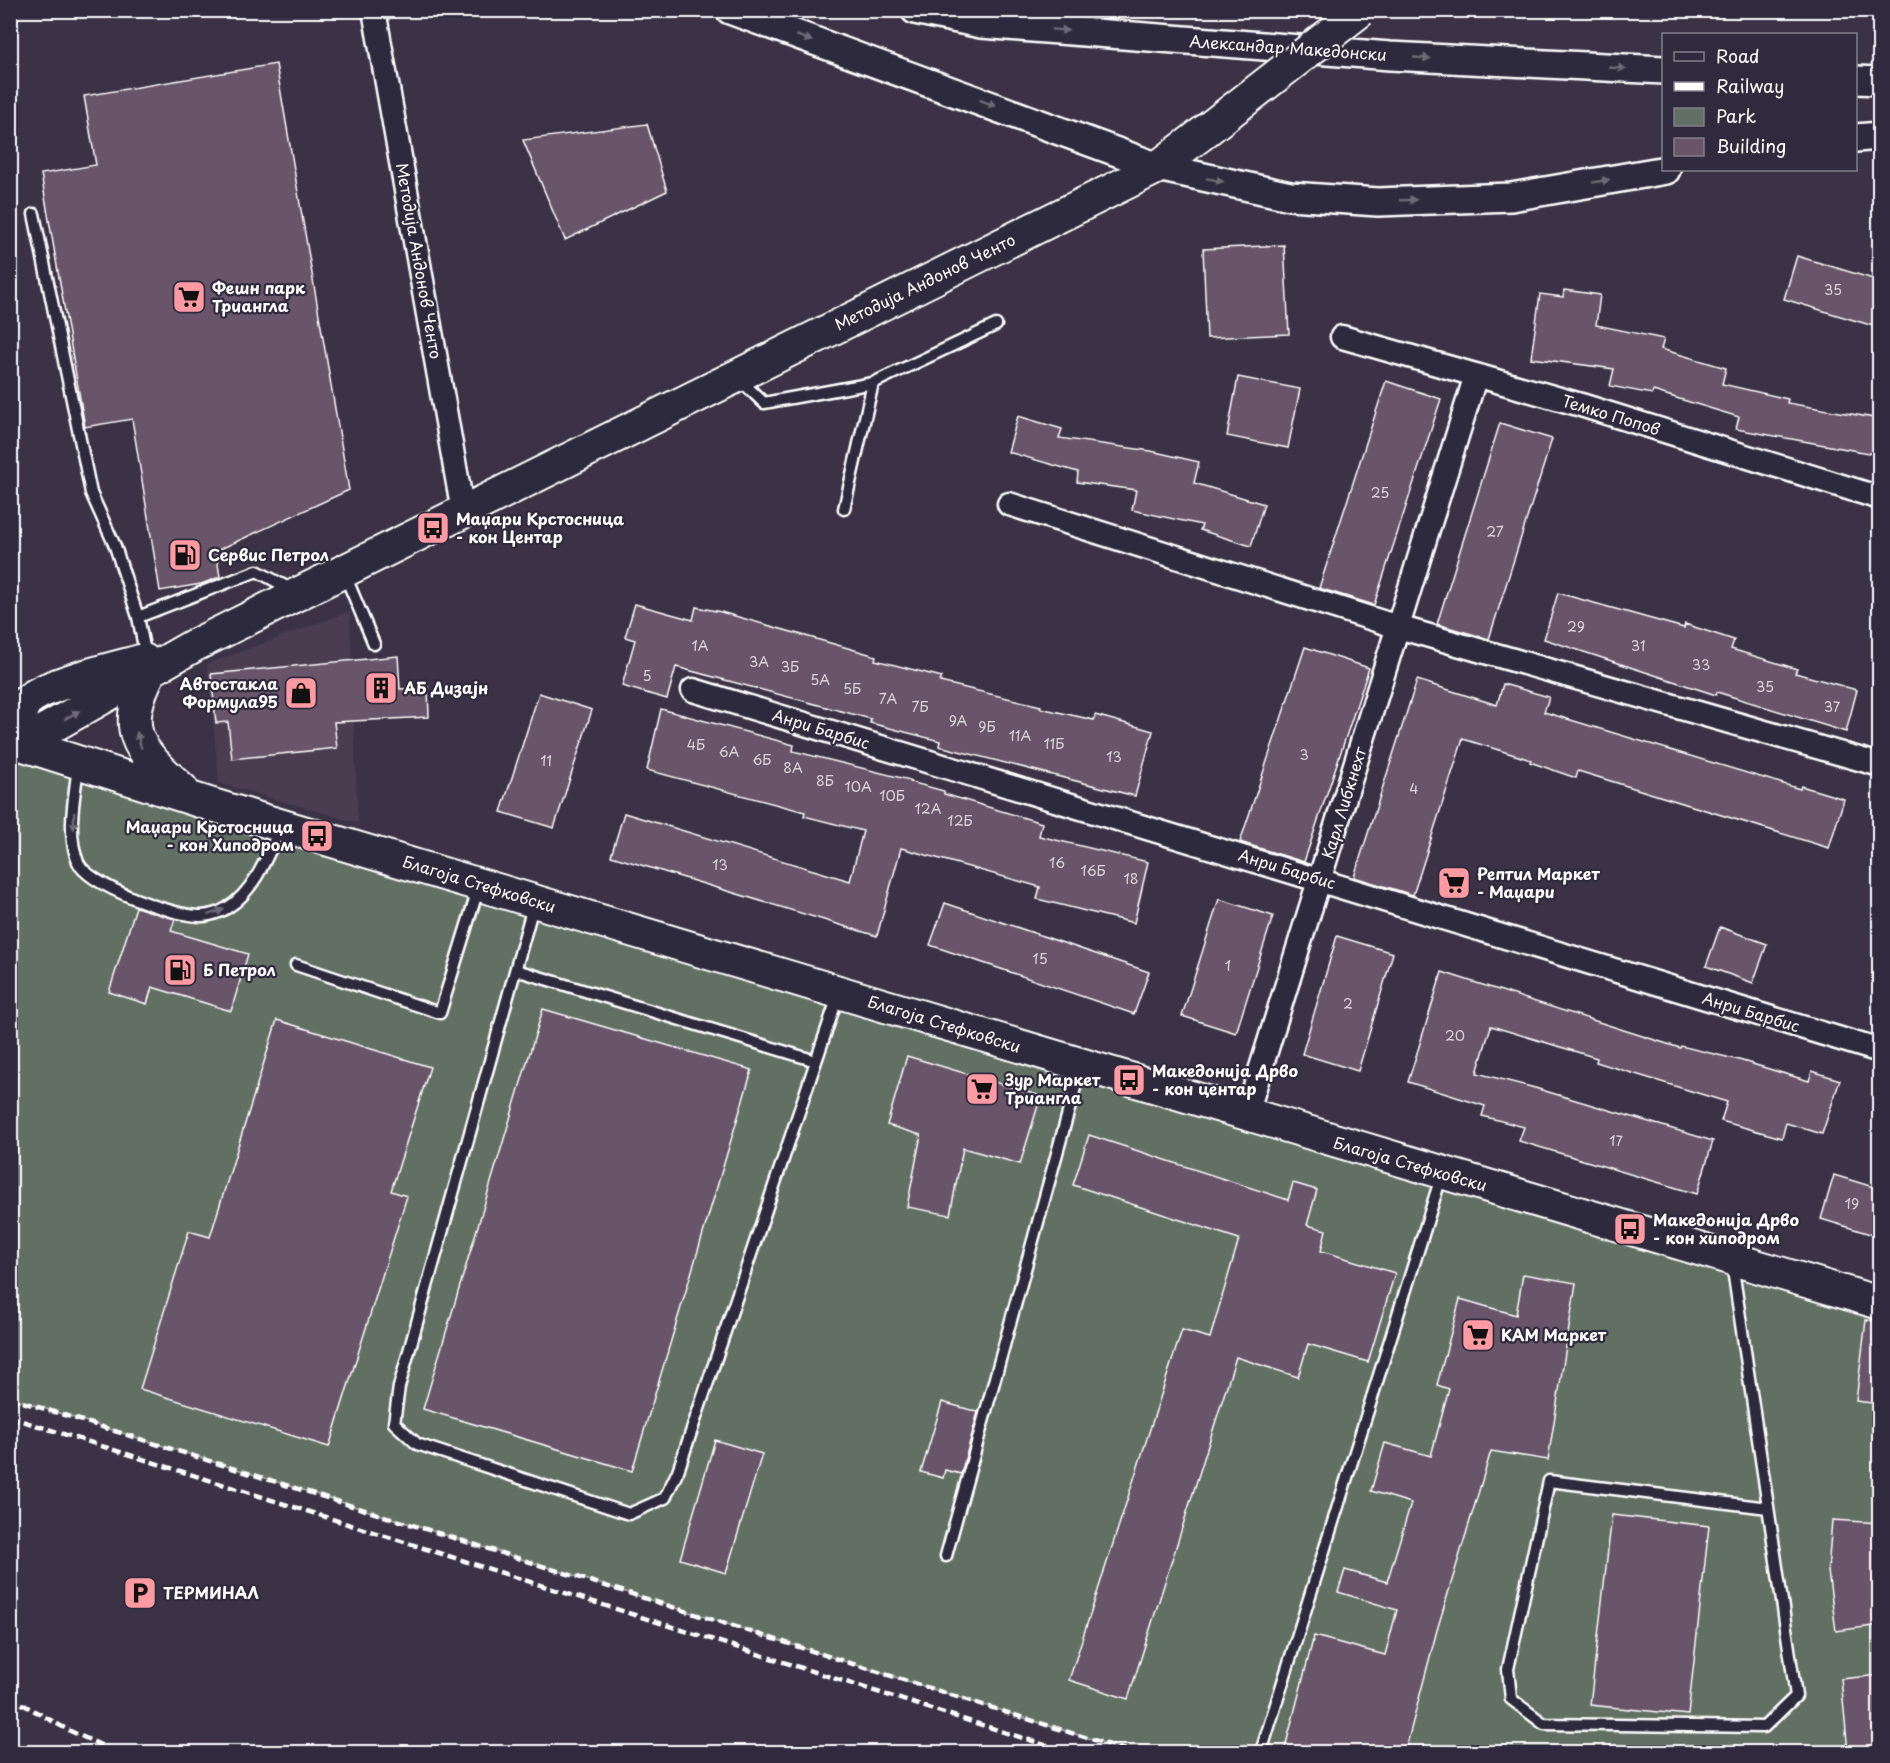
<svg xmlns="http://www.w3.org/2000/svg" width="1890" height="1763" viewBox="0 0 1890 1763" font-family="'Playpen Sans',sans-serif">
<rect width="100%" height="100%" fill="#3b3246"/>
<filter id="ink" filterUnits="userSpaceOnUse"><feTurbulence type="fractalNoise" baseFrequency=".0167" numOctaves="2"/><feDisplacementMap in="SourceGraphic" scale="12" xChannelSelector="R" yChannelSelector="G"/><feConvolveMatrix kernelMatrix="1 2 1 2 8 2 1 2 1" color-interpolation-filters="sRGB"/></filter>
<g filter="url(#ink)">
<!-- built -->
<path fill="#493c50" d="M350,611L358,823L219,783L207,664Z"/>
<!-- green -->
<path fill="#626f64" stroke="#b0b7b2" stroke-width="1.5" d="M10,756L1879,1304V1752H1132L11,1398Z"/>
<!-- building -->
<path fill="#695469" stroke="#fff" stroke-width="1.5" d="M276,64L349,490L216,551L220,577L201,584L160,591L132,419L85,427L41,174L96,165L84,96Z
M647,124L667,191L565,240L523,140Z
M1284,245L1289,334L1207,338L1203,249Z
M1797,256L1880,281V328L1784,299Z
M1564,290L1600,295L1596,325L1664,339L1661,349L1726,368L1722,384L1788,399L1787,403L1880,419V455L1736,429L1739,417L1653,391L1652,394L1610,386L1614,369L1531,358L1540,294L1563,297Z
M1238,377L1300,389L1288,448L1227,436Z
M1386,381L1441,399L1374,605L1319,588Z
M1018,416L1062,429L1059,438L1151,451L1199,462L1194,483L1264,504L1251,546L1200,530L1202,525L1132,510L1136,490L1077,482L1078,472L1008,452Z
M1500,423L1552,439L1489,639L1437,624Z
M1558,593L1684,628L1685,624L1734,640L1731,649L1797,669L1795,673L1857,690L1846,732L1717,692L1716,695L1544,639Z
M635,604L693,620L696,607L721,612L876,656L875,660L942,677L940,682L1041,706L1040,708L1094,720L1095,715L1153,731L1135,796L939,746L940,741L870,723L871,719L676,667L667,699L622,686L635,640L625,637Z
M1305,647L1369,668L1304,862L1240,842Z
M398,656L400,689L428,687L429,717L334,722L337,748L232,759L228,722L216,723L211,674Z
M1417,680L1497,705L1503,684L1549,697L1544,712L1800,789L1801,786L1844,799L1829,848L1578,771L1576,778L1530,762L1531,760L1463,739L1413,895L1354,877Z
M539,693L592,710L554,828L501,812Z
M661,709L794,745L793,751L910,780V782L944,791V794L1042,823L1039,836L1148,862L1134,923L1037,899L1040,887L901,848L877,936L611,856L624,813L850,881L863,831L804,816L805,812L647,770Z
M1219,899L1273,916L1236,1033L1182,1016Z
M945,903L1149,972L1134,1014L930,945Z
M136,907L175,919L171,931L248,954L231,1011L152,987L147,1004L109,992Z
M1720,927L1767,944L1753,983L1706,966Z
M1337,936L1393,953L1358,1071L1302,1054Z
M1442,972L1680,1048L1681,1046L1739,1060L1809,1081L1812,1071L1840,1080L1822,1134L1786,1123L1782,1138L1721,1121L1727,1102L1596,1062L1597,1058L1491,1026L1477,1073L1535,1088L1713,1141L1697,1194L1519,1141L1524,1127L1482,1116L1485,1106L1408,1082Z
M543,1009L752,1070L632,1471L423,1409Z
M277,1020L430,1067L391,1191L407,1196L329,1447L140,1389L189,1231L210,1237Z
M907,1056L1041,1096L1020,1164L963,1148L950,1215L907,1207L921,1135L887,1125Z
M1089,1135L1288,1200L1293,1183L1317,1190L1307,1225L1326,1230L1321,1251L1395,1273L1368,1362L1308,1344L1298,1377L1236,1357L1128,1699L1069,1680L1182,1330L1210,1338L1239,1239L1073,1185Z
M1834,1175L1880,1189V1237L1821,1219Z
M1523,1274L1576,1283L1548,1460L1491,1451L1437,1630L1405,1752H1284L1314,1636L1385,1655L1397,1610L1338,1592L1345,1570L1387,1582L1411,1503L1371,1491L1385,1443L1431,1456L1449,1389L1437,1385L1460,1299L1516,1315Z
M1866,1320L1880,1321V1404L1856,1401Z
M942,1402L978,1412L961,1474L945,1470L943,1478L921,1472Z
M715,1440L762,1454L726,1573L680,1559Z
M1612,1515L1709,1526L1688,1715L1590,1705Z
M1832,1520L1880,1523V1625L1836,1631L1828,1571Z
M1880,1675V1752H1848L1841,1679Z"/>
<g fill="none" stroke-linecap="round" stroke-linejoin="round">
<!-- service casing -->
<g stroke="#fff" stroke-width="15">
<path id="service" d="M34,214L91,493L115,546L138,617L146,657
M739,379L764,403L873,383L996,325
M844,509L873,383
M345,575L374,644
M138,617L257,571L294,591
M78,766C75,795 66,833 78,862C88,886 176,917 201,916C209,916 221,912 227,908C254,892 268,855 280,828
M534,903L399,1387L394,1423L417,1444L629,1514L665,1498L678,1471L838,996
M296,965L440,1013L479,886
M516,970L816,1061
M1732,1263L1796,1696L1764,1727L1544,1724L1511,1699L1508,1669L1549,1481L1768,1508
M946,1556L1081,1066
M1261,1752L1442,1174"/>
</g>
<!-- minor casing -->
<g stroke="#fff" stroke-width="27">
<path id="minor" d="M374,10L463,512
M1342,337L1581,405L1880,498
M1009,504L1398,627L1880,765
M693,690L1880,1051
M1246,1116L1476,375"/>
</g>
<!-- tertiary casing -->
<g stroke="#fff" stroke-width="32">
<path id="tertiary" d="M730,10L1158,167L1290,196L1378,202L1511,197L1666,170
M915,10L981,24L1390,56L1664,70
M1856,80L1880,81
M1856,138L1880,136"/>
</g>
<!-- secondary casing -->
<g stroke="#fff" stroke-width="36">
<path id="secondary" d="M150,671C120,730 136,749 182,789
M21,744L209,804L1880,1303
M21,744L193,646L1158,167L1199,136
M21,744C20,732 17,714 25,703C39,685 119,667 144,660"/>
</g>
<!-- service -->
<use href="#service" stroke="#2f2a3d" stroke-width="10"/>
<!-- minor -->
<use href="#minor" stroke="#2f2a3d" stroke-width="22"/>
<!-- tertiary -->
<use href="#tertiary" stroke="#2f2a3d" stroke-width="27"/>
<!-- secondary -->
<use href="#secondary" stroke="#2f2a3d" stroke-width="32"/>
<!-- rail -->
<path stroke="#fff" stroke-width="4.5" stroke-dasharray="9 4.5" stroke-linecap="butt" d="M10,1398L1132,1752
M10,1417L1067,1752
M10,1697L68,1730L116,1752"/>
<!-- secondary-bridge casing -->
<g stroke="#fff" stroke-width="36" stroke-linecap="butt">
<path id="secondary-bridge" d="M1199,136L1361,10"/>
</g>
<!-- secondary-bridge -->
<use href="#secondary-bridge" stroke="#2f2a3d" stroke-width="32"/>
</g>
<!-- one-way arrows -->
<defs><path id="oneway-solid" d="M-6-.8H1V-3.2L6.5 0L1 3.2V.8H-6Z" transform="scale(1.5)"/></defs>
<g fill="#6d6a77">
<use href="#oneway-solid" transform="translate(1060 30) rotate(4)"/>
<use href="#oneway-solid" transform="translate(804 38) rotate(20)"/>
<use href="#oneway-solid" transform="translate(1422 58) rotate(3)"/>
<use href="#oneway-solid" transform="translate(1617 68) rotate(3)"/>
<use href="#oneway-solid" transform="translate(988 103) rotate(21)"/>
<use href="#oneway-solid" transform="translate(1215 180) rotate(12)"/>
<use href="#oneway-solid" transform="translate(1601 181) rotate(-10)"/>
<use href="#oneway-solid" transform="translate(1408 200) rotate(-2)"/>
<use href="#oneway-solid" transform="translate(72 715) rotate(-30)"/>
<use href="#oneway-solid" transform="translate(139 740) rotate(-106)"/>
<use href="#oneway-solid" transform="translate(74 821) rotate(91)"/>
<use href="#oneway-solid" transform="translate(216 912) rotate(-19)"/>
</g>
</g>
<!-- icons -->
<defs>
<g id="supermarket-square" transform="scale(1.725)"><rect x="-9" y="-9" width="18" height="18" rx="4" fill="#ff9aa2" stroke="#2f2a3d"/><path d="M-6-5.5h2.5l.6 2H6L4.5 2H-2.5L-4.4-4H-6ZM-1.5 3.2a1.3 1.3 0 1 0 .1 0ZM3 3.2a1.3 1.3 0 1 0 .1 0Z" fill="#111"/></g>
<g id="bus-square" transform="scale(1.725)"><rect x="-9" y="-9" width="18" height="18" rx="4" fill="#ff9aa2" stroke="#2f2a3d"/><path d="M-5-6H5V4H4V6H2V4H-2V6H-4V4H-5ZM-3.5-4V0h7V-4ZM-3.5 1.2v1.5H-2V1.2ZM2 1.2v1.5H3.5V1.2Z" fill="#111"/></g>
<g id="fuel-square" transform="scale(1.725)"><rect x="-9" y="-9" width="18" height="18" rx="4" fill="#ff9aa2" stroke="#2f2a3d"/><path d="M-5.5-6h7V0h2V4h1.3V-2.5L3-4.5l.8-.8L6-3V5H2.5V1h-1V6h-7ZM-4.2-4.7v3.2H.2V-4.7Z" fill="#111"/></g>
<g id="building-square" transform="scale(1.725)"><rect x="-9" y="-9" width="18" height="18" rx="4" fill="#ff9aa2" stroke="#2f2a3d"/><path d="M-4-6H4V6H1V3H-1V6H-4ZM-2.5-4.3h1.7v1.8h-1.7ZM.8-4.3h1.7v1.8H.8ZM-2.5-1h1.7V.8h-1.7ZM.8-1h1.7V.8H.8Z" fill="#111"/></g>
<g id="shop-square" transform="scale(1.725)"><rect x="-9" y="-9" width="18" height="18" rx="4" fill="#ff9aa2" stroke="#2f2a3d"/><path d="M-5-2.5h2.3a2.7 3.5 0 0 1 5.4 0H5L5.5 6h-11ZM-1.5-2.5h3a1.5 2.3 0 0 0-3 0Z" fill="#111"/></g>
<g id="parking-square" transform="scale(1.725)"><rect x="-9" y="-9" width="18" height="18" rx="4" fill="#ff9aa2" stroke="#2f2a3d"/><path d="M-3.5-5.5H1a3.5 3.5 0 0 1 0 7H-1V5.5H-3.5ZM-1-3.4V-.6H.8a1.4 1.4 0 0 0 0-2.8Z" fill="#111"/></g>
</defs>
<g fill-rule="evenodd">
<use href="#supermarket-square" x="189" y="297"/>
<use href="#bus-square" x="433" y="528"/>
<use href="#fuel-square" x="185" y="555"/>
<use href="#building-square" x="381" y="688"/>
<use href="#shop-square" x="301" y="693"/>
<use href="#bus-square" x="317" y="836"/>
<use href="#supermarket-square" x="1454" y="883"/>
<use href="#fuel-square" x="180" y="970"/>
<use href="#bus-square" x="1129" y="1080"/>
<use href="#supermarket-square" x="982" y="1089"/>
<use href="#bus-square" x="1630" y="1229"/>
<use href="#supermarket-square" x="1478" y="1335"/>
<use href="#parking-square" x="140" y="1593"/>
</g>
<g text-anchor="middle" stroke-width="4.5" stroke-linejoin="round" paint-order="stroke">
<!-- number labels -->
<g font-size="14" fill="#dad4da">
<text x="1833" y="295">35</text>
<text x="1380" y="498">25</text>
<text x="1495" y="537">27</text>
<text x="1576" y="632">29</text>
<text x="700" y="651">1А</text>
<text x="1638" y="651">31</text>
<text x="759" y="667">3А</text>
<text x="1701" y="670">33</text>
<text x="790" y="672">3Б</text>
<text x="647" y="681">5</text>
<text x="820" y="685">5А</text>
<text x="1765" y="692">35</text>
<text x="852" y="694">5Б</text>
<text x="888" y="704">7А</text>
<text x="920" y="712">7Б</text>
<text x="1832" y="712">37</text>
<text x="958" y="726">9А</text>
<text x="987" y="732">9Б</text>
<text x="1020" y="741">11А</text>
<text x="1054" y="749">11Б</text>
<text x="696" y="750">4Б</text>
<text x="729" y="757">6А</text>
<text x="1304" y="760">3</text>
<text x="1114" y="762">13</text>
<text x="762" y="765">6Б</text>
<text x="546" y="766">11</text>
<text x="793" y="773">8А</text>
<text x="825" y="786">8Б</text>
<text x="858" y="792">10А</text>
<text x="1414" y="794">4</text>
<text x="892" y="801">10Б</text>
<text x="928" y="814">12А</text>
<text x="960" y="826">12Б</text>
<text x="1057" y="868">16</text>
<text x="720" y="870">13</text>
<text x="1093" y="876">16Б</text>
<text x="1131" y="884">18</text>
<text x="1040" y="964">15</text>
<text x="1228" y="971">1</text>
<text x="1348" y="1009">2</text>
<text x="1455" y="1041">20</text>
<text x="1616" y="1146">17</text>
<text x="1852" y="1209">19</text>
</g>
<!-- street labels -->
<g font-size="16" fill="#fff" stroke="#2f2a3d">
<text transform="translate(1288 48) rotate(4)" y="6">Александар Македонски</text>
<text transform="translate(419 261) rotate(80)" y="6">Методија Андонов Ченто</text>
<text transform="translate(925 282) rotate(-26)" y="6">Методија Андонов Ченто</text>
<text transform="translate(1611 415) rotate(17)" y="6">Темко Попов</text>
<text transform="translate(821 729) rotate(17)" y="6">Анри Барбис</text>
<text transform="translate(1344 803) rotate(-73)" y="6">Карл Либкнехт</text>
<text transform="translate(1287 869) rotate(17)" y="6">Анри Барбис</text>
<text transform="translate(479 884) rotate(17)" y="6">Благоја Стефковски</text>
<text transform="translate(1751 1012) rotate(17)" y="6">Анри Барбис</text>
<text transform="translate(944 1024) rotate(17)" y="6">Благоја Стефковски</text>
<text transform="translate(1410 1164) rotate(16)" y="6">Благоја Стефковски</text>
</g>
<!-- poi labels -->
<g font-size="16" font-weight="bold" fill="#fff" stroke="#2f2a3d" text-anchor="start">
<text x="212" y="294">Фешн парк<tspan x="212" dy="18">Триангла</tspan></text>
<text x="456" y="525">Маџари Крстосница<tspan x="456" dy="18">- кон Центар</tspan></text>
<text x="208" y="561">Сервис Петрол</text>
<text x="278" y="690" text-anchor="end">Автостакла<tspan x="278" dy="18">Формула95</tspan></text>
<text x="404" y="694">АБ Дизајн</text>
<text x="294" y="833" text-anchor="end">Маџари Крстосница<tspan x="294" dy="18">- кон Хиподром</tspan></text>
<text x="1477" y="880">Рептил Маркет<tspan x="1477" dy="18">- Маџари</tspan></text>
<text x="203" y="976">Б Петрол</text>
<text x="1152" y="1077">Македонија Дрво<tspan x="1152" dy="18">- кон центар</tspan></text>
<text x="1005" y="1086">Зур Маркет<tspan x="1005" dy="18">Триангла</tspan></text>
<text x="1653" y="1226">Македонија Дрво<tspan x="1653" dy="18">- кон хиподром</tspan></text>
<text x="1501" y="1341">КАМ Маркет</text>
<text x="163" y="1599">ТЕРМИНАЛ</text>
</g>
</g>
<!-- margin -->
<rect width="1890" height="1763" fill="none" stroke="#2f2a3d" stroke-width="36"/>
<rect x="18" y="18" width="1854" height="1727" fill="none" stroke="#fff" stroke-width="2" filter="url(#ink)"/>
<!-- legend -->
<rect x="1662" y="33" width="195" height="138" fill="#2f2a3d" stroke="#827f8b" stroke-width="1.5"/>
<rect x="1674" y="52" width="30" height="9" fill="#2f2a3d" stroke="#827f8b" stroke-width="1.5"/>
<text x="1716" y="63" font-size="18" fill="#ffffff">Road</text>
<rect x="1674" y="82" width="30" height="9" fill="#ffffff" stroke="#827f8b" stroke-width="1.5"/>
<text x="1716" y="93" font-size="18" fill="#ffffff">Railway</text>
<rect x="1674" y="108" width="30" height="18" fill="#626f64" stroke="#827f8b" stroke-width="1.5"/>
<text x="1716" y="123" font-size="18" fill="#ffffff">Park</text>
<rect x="1674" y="138" width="30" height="18" fill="#695469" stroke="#827f8b" stroke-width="1.5"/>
<text x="1716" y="153" font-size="18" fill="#ffffff">Building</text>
</svg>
